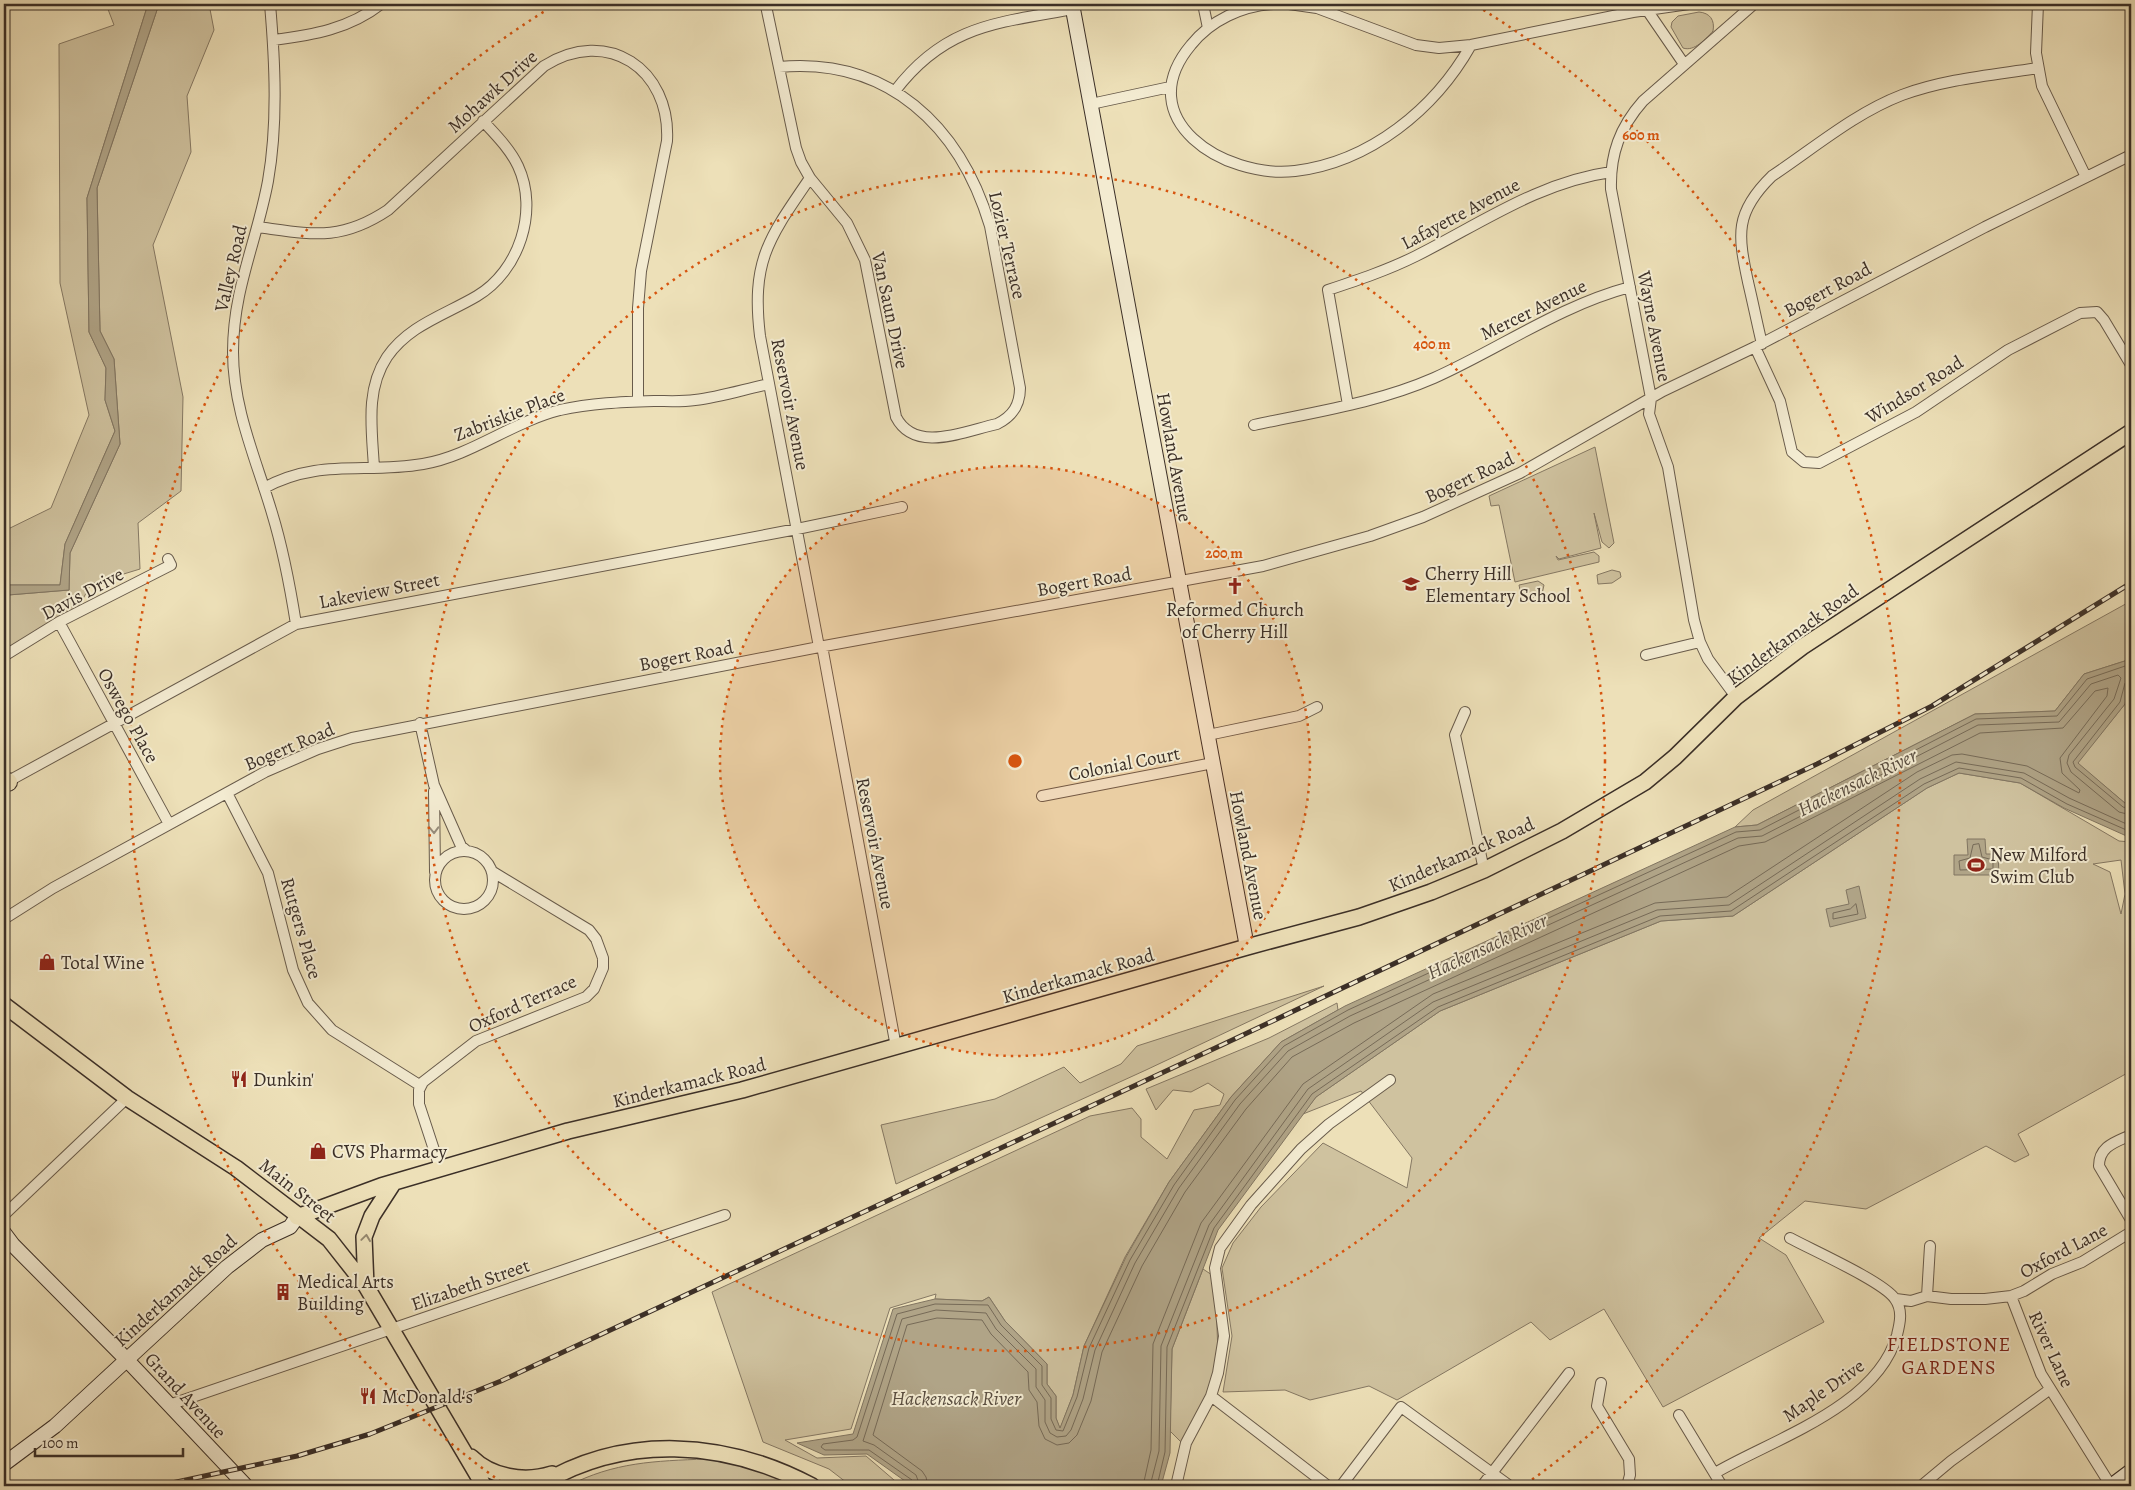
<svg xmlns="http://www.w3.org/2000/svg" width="2135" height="1490" viewBox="0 0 2135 1490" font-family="Alegreya,serif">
<rect width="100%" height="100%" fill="#ede0b8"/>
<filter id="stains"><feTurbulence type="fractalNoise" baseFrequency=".004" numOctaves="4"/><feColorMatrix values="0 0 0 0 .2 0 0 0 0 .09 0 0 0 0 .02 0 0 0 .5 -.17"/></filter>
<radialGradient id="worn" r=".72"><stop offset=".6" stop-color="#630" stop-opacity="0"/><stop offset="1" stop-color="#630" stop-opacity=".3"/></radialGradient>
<!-- green -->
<path fill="#cfc29f" stroke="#857863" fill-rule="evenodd" d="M106,4H148L87,198L89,332L106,368L105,400L115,431L65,544L60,585H4V531L51,508L89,415L60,283L59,44L114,25Z
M159,4H209L214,30L187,96L191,152L153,245L183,397L181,491L138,523L140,569L91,584L71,621L4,658V598L8,595L69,590L70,553L120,444L114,359L100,331L97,188Z
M1699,12C1710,13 1715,20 1713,31C1706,39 1694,52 1683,48L1671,27L1672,22L1678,16Z
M1595,447L1614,543L1609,548L1602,542L1594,513L1601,548L1559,559L1556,556L1558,560L1594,552L1599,556V562L1515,582L1499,505L1491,506L1489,496Z
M1612,570L1620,572L1621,577L1612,583L1598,584L1597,575Z
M1538,581L1544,585L1542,594L1527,600L1521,595L1519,585Z
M2131,601V659L2084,674L2055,711L1975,714L1757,825L1735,827L1753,810Z
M2131,675V804H2126L2077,763L2125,704Z
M1959,773L2020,783L2119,841L2131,842V1071L2018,1134L2029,1155L2015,1162L1986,1146L1866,1209L1805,1201L1759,1238L1786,1255L1824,1322L1663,1407L1604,1309L1550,1340L1531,1322L1397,1400L1369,1386L1310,1400L1285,1390L1223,1392L1232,1336L1222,1268L1233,1243L1261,1207L1323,1143L1407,1188L1412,1158L1361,1091L1303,1114L1316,1097L1440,1011L1661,921L1733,916L1927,788ZM2121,860L2125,894L2121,914L2110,872L2093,864Z
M1324,986L1146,1070L896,1184L881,1125L995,1099L1064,1067L1080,1083L1121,1064L1137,1046Z
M1337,1003L1338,1010L1281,1042L1231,1097L1169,1182L1125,1257L1084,1346L1073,1395L1060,1429L1056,1418V1396L1047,1384V1364L1005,1321L989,1297L982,1301L935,1299L936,1294L890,1308L851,1429L785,1440L817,1458L866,1456L901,1486H851L829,1469L763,1442L712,1292L1090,1116L1132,1108L1141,1119V1137L1167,1159L1194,1110L1220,1105L1224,1094L1208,1083L1191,1092L1173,1090L1156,1110L1146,1089L1269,1038Z
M1203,1269L1215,1277L1218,1353L1212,1386L1182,1443L1170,1431L1172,1349Z
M706,1459L760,1469L796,1486H568C614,1462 655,1461 706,1459Z"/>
<!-- water -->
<path fill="#b0a487" stroke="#817561" d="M148,4H159L97,188L100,331L114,359L120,444L70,553L69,590L8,595L4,598V585H60L65,544L115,431L105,400L106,368L89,332L87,198Z
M2131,659V675L2125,704L2078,763L2126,804H2131V838L2064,808L2020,783L1959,773L1927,788L1733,916L1661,921L1440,1011L1316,1097L1218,1230L1172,1349L1170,1453L1161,1486H912L867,1454L824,1455L797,1443L853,1434L893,1309L935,1299L982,1301L989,1297L1005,1321L1047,1364V1384L1056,1396V1418L1060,1428L1073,1395L1084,1346L1126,1257L1169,1182L1231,1097L1281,1042L1345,1006L1735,827L1757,825L1975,714L2055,711L2084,674Z
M1967,839H1985L1986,854H1998L1999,875H1954V855H1968Z
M1859,886L1866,918L1830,927L1826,909L1849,904L1846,890Z"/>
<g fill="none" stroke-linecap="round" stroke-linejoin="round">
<!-- shore -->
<path stroke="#766a57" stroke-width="1" d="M2131,681L2125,683L2120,702L2073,762L2075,767L2123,807L2131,809
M1979,844L1982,857L1993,860V869L1960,870L1959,861L1970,858L1973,845Z
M1856,904L1858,914L1833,919V913L1850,909Z
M914,1486L912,1480L869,1450H825L821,1447L823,1444L853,1440L857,1437L897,1314L935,1304L988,1305L1001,1325L1042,1366V1385L1051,1398V1419L1056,1430L1063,1431L1077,1397L1089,1348L1130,1260L1174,1185L1235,1100L1284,1046L1348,1010L1736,832L1760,830L1976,719L2057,716L2087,679L2131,664
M920,1486L916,1475L874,1445L863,1441L902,1319L936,1310L986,1313L996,1329L1036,1369V1387L1045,1400V1422L1050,1433L1057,1437L1066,1436L1071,1430L1083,1399L1095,1350L1135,1263L1179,1188L1240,1104L1288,1051L1350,1016L1738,838L1762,836L1978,725L2059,722L2091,684L2118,675L2121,678L2114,699L2069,755L2067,763L2071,772L2119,812L2131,815
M928,1486L926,1477L922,1471L873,1435L907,1325L937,1318L982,1320L991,1334L1028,1372L1029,1390L1037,1402L1039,1426L1045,1439L1057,1445L1069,1443L1077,1435L1091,1401L1102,1352L1142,1266L1185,1192L1246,1109L1292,1057L1354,1023L1739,846L1765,842L1980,733L2063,728L2095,691L2108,688L2107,696L2060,758L2062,773L2080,790L2079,793L2027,766L1962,754L1952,755L1917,772L1727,897L1655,903L1433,994L1303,1084L1201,1223L1153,1344L1151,1450L1143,1486
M1150,1486L1159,1451L1161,1346L1209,1225L1308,1089L1433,1002L1657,910L1729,905L1920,779L1956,762L2024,773L2069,798L2131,826
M1157,1486L1165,1452L1167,1347L1214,1228L1312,1094L1438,1007L1660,916L1731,911L1924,784L1959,768L2021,778L2067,804L2131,832"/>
<!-- street casing -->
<g stroke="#685b4b" stroke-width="12">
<path id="street" d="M270,4C275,62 278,124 268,181C257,241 233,289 233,352C233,409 256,459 272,513C283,549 290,586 296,624
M766,4V6L796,148L801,162L810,178L847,223L865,260L896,417C915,454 965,431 997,424C1013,416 1020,405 1020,388L990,226C960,126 888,57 779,67
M1203,4L1208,28
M1273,4C1242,6 1211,20 1191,45C1129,119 1224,179 1295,171C1370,162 1435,109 1471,45
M1289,4L1317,8L1416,45L1439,48L1471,45L1633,12L1689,4
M2038,4L2036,53L2042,86L2086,177
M1647,10L1684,64
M273,40C313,35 349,29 381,4
M895,91C945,25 997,23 1073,9
M1091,104L1170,87
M810,178C769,238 751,260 760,336L819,647
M257,227C311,234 340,242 388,210L544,66C607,26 671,69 667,141L641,271L638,308V401
M1762,344C1757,323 1753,303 1748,282C1738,235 1734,213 1772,176C1814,148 1855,113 1902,95C1945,79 1993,75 2038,68
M1755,347L1780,401L1792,452L1804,462L1819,463L1916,412L2008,350L2080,313L2097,312L2104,320L2131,365
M1348,405L1328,290C1358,280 1388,270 1416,256C1480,224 1539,182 1611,172
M1254,425C1314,412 1377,403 1434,378C1499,349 1559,306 1630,287
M374,468C372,430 365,390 387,357C409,325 445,315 477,296C519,271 539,211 518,166C510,149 496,135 483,121
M264,488C319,458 365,474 423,464C471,456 512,422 560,410C591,403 622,402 654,401C667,401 682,402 695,400C720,397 745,389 769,384
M59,622L169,824
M822,646L896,1047
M1646,655L1700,642
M4,656L59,622L171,565L168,559
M1736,697L1708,659L1700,642L1694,620L1668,467L1649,414L1651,398L1611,189C1610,154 1620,127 1643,101L1754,4
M1465,712L1455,735L1484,870
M420,723L434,785L461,846L467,851
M1208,735L1299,716L1317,707
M5,783L296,624L797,529L902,507
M434,791L435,872
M227,793L268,873L293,970L308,1003L332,1030L421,1086
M1042,796L1213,763
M435 880a29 29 0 1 1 58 0a29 29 0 1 1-58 0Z
M4,919L53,888L265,772L318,749L352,738L819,647L1263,566L1370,536L1423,517L1520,473L1663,391L1755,347L1985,227L2131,155
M2131,1135C2116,1142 2099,1146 2099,1166L2131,1220
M440,1168L419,1104V1090L423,1082L476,1041L586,997L594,989L603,968V958L596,939L589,930L493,872
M4,1215L127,1098
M1927,1296L1930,1246
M2011,1296L2041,1374L2111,1486
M1896,1299L1911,1301L1927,1296L1951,1299H1985L2011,1296L2024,1291L2052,1274L2082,1262L2131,1232
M1601,1383L1597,1406L1629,1459L1630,1475L1627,1486
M1211,1396L1328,1486
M169,1405L725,1215
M1679,1415L1722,1486
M1715,1473C1773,1439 1877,1407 1897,1335C1900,1323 1903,1310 1895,1299C1884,1282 1812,1250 1790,1238
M1176,1486L1186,1443L1211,1396L1218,1373L1224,1336L1215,1268L1220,1248L1251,1205L1301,1149L1329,1124L1390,1080
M1341,1486L1401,1407L1510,1486
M1482,1486L1569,1373
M1921,1486L1951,1461L2049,1390"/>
</g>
<!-- secondary casing -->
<g stroke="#3b2f27" stroke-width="16">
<path id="secondary" d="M1072,4L1247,947
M4,1233L13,1245L127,1360L246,1486
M4,1464L55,1426L227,1267L262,1240L290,1227L297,1217
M2111,1486L2131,1471"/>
</g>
<!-- primary casing -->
<g stroke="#3b2f27" stroke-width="18">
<path id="primary" d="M4,1005L127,1098L236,1168L329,1239L366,1286L484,1486
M297,1217L381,1186L568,1131L742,1090L1247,947L1359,917L1431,892L1484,870L1562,831L1645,782L1675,757L1736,697L1802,647L2131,432
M366,1286L364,1237L372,1216L394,1182
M471,1457C491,1477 524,1483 552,1474
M538,1486C624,1433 725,1440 812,1486"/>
</g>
<!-- highway casing -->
<g stroke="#3b2f27" stroke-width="20">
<path id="highway" d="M4,782H8"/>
</g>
<!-- street -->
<use href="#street" stroke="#f3ebd1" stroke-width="10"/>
<!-- secondary -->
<use href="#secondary" stroke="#f3ebd1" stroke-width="14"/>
<!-- primary -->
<use href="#primary" stroke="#ede0b8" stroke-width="15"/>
<!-- highway -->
<use href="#highway" stroke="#ede0b8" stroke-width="18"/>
<!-- rail casing -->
<g stroke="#3b2f27" stroke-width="5">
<path id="rail" d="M158,1486L297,1456L370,1434L501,1381L1226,1043L1817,764L1932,706L2131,583"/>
</g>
<!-- rail -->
<use href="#rail" stroke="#f3ebd1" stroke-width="3" stroke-dasharray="9" stroke-linecap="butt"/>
</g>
<!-- one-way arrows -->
<defs><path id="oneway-chevron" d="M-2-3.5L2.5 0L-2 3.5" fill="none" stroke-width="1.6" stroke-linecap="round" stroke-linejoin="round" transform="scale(1.25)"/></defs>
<use stroke="#978d7c" href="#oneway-chevron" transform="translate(434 830) rotate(89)"/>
<use stroke="#948870" href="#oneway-chevron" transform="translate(366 1238) rotate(-82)"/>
<!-- distance rings -->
<circle cx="1015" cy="761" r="295" fill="#d7550f" fill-opacity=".12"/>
<g fill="none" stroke="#d7550f" stroke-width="2.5" stroke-dasharray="2.5 5">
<circle cx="1015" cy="761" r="295"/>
<circle cx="1015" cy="761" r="590"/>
<path d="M507 1486A885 885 0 0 1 553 6M1477 6A885 885 0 0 1 1523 1486"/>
</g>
<!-- icons -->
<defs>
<g id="school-bare" transform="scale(1.35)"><path d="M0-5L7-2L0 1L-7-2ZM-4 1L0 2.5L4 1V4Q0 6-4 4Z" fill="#8f2418" stroke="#f3ebd1" stroke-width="2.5" paint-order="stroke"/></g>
<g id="church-bare" transform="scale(1.35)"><path d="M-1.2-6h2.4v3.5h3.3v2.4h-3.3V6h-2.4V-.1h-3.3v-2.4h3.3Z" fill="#8f2418" stroke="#f3ebd1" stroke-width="2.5" paint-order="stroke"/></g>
<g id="stadium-bare" transform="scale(1.35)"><path d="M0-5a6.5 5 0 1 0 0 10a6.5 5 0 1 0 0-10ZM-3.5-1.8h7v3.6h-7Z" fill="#8f2418" stroke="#f3ebd1" stroke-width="2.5" paint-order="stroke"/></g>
<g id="shop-bare" transform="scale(1.35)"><path d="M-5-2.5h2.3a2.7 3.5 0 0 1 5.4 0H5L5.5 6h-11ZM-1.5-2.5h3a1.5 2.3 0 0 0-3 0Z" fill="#8f2418" stroke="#f3ebd1" stroke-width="2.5" paint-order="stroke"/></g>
<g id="restaurant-bare" transform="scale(1.35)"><path d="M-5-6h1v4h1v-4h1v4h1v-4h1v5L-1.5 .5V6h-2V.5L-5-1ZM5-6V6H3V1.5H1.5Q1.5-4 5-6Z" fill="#8f2418" stroke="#f3ebd1" stroke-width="2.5" paint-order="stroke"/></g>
<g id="building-bare" transform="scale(1.35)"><path d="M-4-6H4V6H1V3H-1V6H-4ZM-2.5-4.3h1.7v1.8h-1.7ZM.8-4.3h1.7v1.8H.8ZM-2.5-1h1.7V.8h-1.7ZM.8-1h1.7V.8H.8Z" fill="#8f2418" stroke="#f3ebd1" stroke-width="2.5" paint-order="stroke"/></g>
</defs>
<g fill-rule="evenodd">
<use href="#school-bare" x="1411" y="584"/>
<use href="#church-bare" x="1235" y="586"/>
<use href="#stadium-bare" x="1976" y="865"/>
<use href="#shop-bare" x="47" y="962"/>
<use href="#restaurant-bare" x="239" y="1079"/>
<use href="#shop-bare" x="318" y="1151"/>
<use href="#building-bare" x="283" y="1292"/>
<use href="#restaurant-bare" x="368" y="1396"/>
</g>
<g text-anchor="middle" stroke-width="4" stroke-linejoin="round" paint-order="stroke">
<!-- street labels -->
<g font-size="19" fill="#3b2f27" stroke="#f3ebd1">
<text transform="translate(492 91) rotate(-42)" y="7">Mohawk Drive</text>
<text transform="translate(1460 213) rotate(-28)" y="7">Lafayette Avenue</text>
<text transform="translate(1008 245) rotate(77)" y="7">Lozier Terrace</text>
<text transform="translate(230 268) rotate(-77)" y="7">Valley Road</text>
<text transform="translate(1827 289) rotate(-28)" y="7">Bogert Road</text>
<text transform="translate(1533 309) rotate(-26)" y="7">Mercer Avenue</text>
<text transform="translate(891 310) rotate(78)" y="7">Van Saun Drive</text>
<text transform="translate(1655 326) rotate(79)" y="7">Wayne Avenue</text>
<text transform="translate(1914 389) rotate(-32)" y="7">Windsor Road</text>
<text transform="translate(791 404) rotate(79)" y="7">Reservoir Avenue</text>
<text transform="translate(509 414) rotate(-21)" y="7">Zabriskie Place</text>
<text transform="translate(1175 457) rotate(80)" y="7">Howland Avenue</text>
<text transform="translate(1469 477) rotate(-25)" y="7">Bogert Road</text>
<text transform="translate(1084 581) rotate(-10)" y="7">Bogert Road</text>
<text transform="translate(379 590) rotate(-11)" y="7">Lakeview Street</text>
<text transform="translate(82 593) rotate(-28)" y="7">Davis Drive</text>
<text transform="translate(1792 634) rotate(-36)" y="7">Kinderkamack Road</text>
<text transform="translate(686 655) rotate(-11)" y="7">Bogert Road</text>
<text transform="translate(129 715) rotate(61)" y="7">Oswego Place</text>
<text transform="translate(289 746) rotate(-23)" y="7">Bogert Road</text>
<text transform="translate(1124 763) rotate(-11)" y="7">Colonial Court</text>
<text transform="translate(876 843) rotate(79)" y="7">Reservoir Avenue</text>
<text transform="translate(1461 854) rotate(-24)" y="7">Kinderkamack Road</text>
<text transform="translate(1249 855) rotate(79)" y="7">Howland Avenue</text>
<text transform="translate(302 928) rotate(74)" y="7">Rutgers Place</text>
<text transform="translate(1078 975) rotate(-16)" y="7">Kinderkamack Road</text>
<text transform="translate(522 1003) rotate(-24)" y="7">Oxford Terrace</text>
<text transform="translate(689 1082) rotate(-14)" y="7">Kinderkamack Road</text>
<text transform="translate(298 1190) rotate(38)" y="7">Main Street</text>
<text transform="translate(2063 1250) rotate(-28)" y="7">Oxford Lane</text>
<text transform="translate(470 1284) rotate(-19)" y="7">Elizabeth Street</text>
<text transform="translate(175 1290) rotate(-42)" y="7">Kinderkamack Road</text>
<text transform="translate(2052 1349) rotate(65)" y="7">River Lane</text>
<text transform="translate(1823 1390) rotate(-35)" y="7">Maple Drive</text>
<text transform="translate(186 1395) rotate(47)" y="7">Grand Avenue</text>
</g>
<!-- poi labels -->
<g font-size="19" fill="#3b2f27" stroke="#f3ebd1" text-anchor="start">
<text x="1425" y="580">Cherry Hill<tspan x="1425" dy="22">Elementary School</tspan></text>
<text x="1235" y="616" text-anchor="middle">Reformed Church<tspan x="1235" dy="22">of Cherry Hill</tspan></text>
<text x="1990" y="861">New Milford<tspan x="1990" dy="22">Swim Club</tspan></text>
<text x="61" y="969">Total Wine</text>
<text x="253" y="1086">Dunkin'</text>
<text x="332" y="1158">CVS Pharmacy</text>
<text x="297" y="1288">Medical Arts<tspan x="297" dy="22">Building</tspan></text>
<text x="382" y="1403">McDonald's</text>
</g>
<!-- water labels -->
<g font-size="20" font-style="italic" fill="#584c3f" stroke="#f3ebd1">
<text transform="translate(1857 782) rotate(-26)" y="7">Hackensack River</text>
<text transform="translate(1487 946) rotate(-25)" y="7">Hackensack River</text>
<text x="956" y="1405">Hackensack River</text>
</g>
<!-- neighbourhood labels -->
<g font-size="20" letter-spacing="1" fill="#7a1f14" stroke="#f3ebd1">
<text x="1949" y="1351">FIELDSTONE<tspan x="1949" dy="23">GARDENS</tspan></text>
</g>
</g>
<circle cx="1015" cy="761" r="8" fill="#d7550f" stroke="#f3ebd1" stroke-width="2.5"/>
<g font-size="15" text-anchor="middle" font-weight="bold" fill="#d7550f" stroke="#f3ebd1" stroke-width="4" stroke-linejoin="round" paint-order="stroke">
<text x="1641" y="140">600 m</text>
<text x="1432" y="349">400 m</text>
<text x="1224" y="558">200 m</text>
</g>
<!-- margin -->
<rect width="2135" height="1490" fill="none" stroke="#ede0b8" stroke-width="20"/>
<rect x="5" y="5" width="2125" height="1480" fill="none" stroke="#3b2f27" stroke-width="2.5"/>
<rect x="10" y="10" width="2115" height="1470" fill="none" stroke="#3b2f27"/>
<!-- scale -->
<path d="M35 1448v8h148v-8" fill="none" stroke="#3b2f27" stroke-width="2.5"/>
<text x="42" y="1448" font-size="15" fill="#3b2f27" stroke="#f3ebd1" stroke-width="4" paint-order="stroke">100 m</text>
<rect width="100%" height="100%" filter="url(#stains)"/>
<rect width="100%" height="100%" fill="url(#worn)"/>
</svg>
